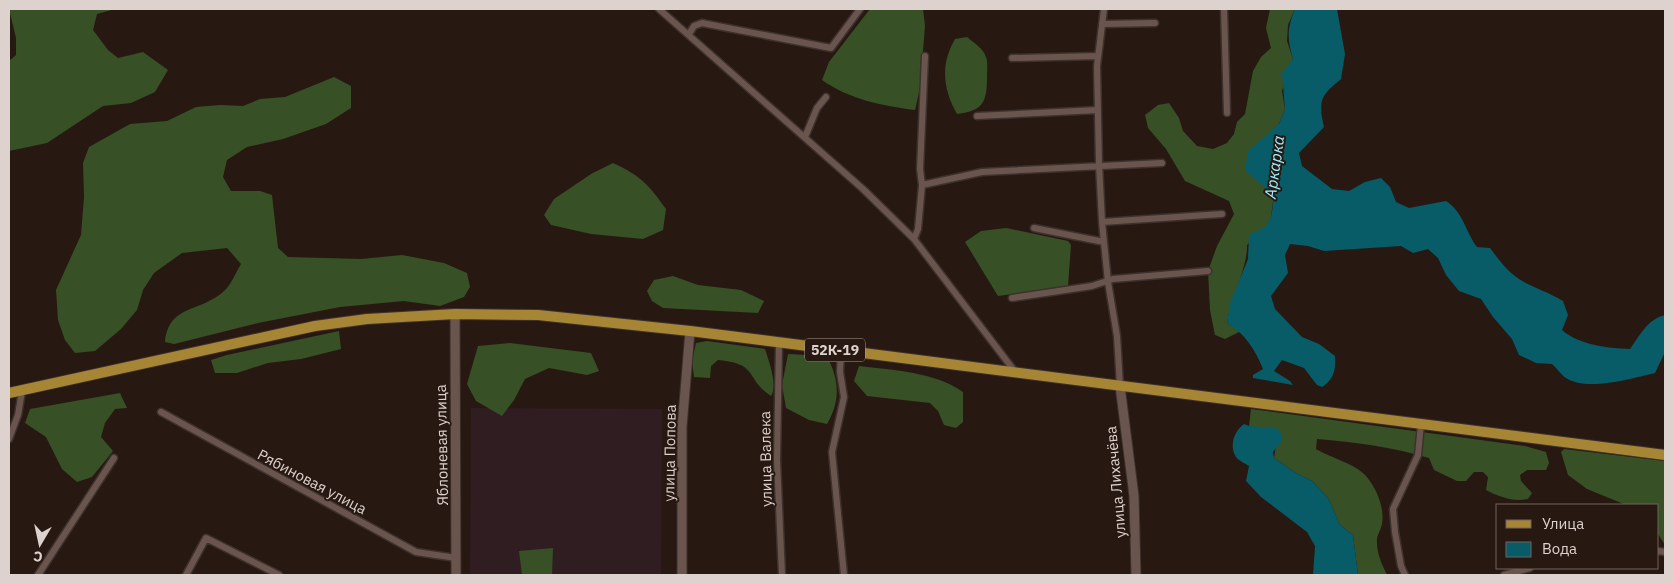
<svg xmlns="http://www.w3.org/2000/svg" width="1674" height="584" viewBox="0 0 1674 584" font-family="'IBM Plex Sans',sans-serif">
<rect width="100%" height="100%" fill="#281812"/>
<!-- education -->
<path fill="#301d21" d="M471,408L662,409L661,575H470Z"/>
<!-- forest -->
<path fill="#375026" d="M9,9H115L97,14L93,30L108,50L118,58L143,52L168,70L155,92L131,103L103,106L47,143L9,151V61L16,55V38Z
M870,9H923L925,26L920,88L915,110C882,106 849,99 822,80L829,62Z
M1270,9H1295L1288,25L1287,41L1293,59L1282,91L1285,109L1279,124L1265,186L1274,196L1270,223L1247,245C1248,267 1231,297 1227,323L1241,331L1225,339L1215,335L1210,310L1208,271L1217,246L1234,214L1229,201L1185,181L1166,149L1148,128L1145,115L1158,105L1169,103L1179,118L1183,131L1197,146L1213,149L1227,143L1234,134L1237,122L1245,114L1253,71L1261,57L1271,48L1266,28Z
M967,37C974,43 983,48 986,57C988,62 987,71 987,77C987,101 984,111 957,114C943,89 940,65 955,39Z
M334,77L351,86V108L326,124L283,139L247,147L227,160L223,177L231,191H260L272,195L278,248L288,257L361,259L402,255L444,263L467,273L470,287L464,297L440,306L404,301L340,307L258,323L174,344L165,342C169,304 200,313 224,291C231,285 236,272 241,264L227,248L182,253L154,273L143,290L137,310L121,329L95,351L75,353L65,340L58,320L56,290L81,235L84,197L83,163L89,147L130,124L167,121L196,107L220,105L243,106L260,99L285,97Z
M613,163C640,175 649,185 666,209L663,230L643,239L591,234L551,225L544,215L554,199L591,174Z
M1006,228L1068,241L1071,245L1068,286L998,296L965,242L981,231Z
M673,276L698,285L741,290L764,301L758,313L663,308L652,301L647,291L654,280Z
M339,331L341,349L301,359L268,363L237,373H215L211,360L227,355Z
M707,341L765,349C769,362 778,385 771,396C744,378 760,364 718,360L711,366L710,378L694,377L692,361L696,343Z
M510,343L591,353L599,371L587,375L549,368L525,379L514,400L502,416L476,401L467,384L478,346Z
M788,354L827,356C839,380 841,400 827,424L809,420L786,408L782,385Z
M859,366C893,370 935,372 963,392V422L956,428L944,425L938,411L930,403L867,396L854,381Z
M120,393L127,408L115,409L105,423L101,437L113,451L92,477L77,482L62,469L46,437L25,423L30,409Z
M1251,409L1525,446L1546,452L1549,463L1546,470H1527L1520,475L1521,481L1532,493L1528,499C1514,502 1499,497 1486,490L1488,477L1483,472H1474L1466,481H1457L1434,470L1429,458C1392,447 1355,442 1317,439L1316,449C1331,458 1351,462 1364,474C1376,486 1385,508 1382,524C1381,530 1376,536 1377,542C1377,555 1382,564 1387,575H1358L1353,535L1340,525L1328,498L1312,481L1296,473L1274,458L1276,446L1249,426Z
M1564,449L1665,461V545L1658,534V505H1626L1587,489L1568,475L1561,452Z
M553,548L552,575H522L519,551Z"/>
<!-- water -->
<path fill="#075c68" d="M1295,9H1337L1345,54L1341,79C1320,96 1318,101 1324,127L1299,153L1302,166L1332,189L1349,191L1365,182L1381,178L1390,187L1396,202L1409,208L1446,201C1464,213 1465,231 1477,247L1490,248C1499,260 1509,274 1524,282C1537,289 1550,293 1563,301L1568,315L1562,330C1579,345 1607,348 1630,349C1640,335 1648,319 1665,315V352L1655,373C1633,378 1587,392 1566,378C1561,375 1557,368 1552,364L1536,363L1519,355L1512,339L1493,317L1481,299L1459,291L1446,275L1438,258L1428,249L1413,253L1401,246L1324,251L1308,246L1290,244L1285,255L1288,273L1271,296L1275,309L1302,337L1319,344L1335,356C1336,369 1334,379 1322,387L1317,385L1304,368L1282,360L1274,371L1290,381L1293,385L1253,378V375L1263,369C1255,349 1245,334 1227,323L1230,303L1248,259L1249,234C1273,227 1271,218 1274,196L1245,170L1248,151L1279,124L1285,109L1282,73L1293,59C1287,39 1287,28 1295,9Z
M1244,424L1249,426L1280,429L1282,441L1273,452L1274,458L1296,473L1312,481L1328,498L1340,525L1353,535L1358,575H1313L1315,546L1307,532L1261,497L1246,481L1249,466C1246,464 1239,461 1236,457C1229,446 1234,431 1244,424Z"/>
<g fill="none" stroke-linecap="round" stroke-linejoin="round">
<!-- minor casing -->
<g stroke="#3d312e" stroke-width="9">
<path id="minor" d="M659,9L863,189L914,239L1016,373
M1104,9L1097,66L1099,164L1102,222L1108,282L1117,336L1120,386
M1224,9L1227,113
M1102,24L1155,23
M689,34L694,26L702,23L831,48L860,9
M1012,58L1098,56
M977,116L1098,110
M805,137L817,108L826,97
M922,185L920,169L925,56
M1102,222L1222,214
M1034,228L1104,242
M914,239L918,229L922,185L982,172L1162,163
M1012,298L1092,286L1113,279L1208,271
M779,343L777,460L782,575
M841,351L840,372L844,397L832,452L844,575
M161,412L416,552L456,558
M9,439L18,415L22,391
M1658,551L1665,552
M38,575L114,458
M186,575L206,538L279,575
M1405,575L1401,566L1395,532L1393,509L1418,455L1421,424
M1504,575L1530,568"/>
</g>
<!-- tertiary casing -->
<g stroke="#3d312e" stroke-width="11">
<path id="tertiary" d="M455,314L456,575
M1120,386L1134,496L1136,575
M682,575V427L690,331"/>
</g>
<!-- primary casing -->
<g stroke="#3d312e" stroke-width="12">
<path id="primary" d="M9,393L315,326L367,319L455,314L538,315L690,331L1665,455"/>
</g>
<!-- minor -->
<use href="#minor" stroke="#69554e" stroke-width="6"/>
<!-- tertiary -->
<use href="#tertiary" stroke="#69554e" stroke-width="9"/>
<!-- primary -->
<use href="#primary" stroke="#a68634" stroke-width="10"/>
</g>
<g text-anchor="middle" stroke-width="4" stroke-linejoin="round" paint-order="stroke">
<!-- shield labels -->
<rect fill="#281812" stroke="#a79a96" stroke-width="1" x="805" y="338.5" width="60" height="23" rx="4"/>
<g font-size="14" font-weight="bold" fill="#ddd2ce">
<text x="835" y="355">52К-19</text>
</g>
<!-- street labels -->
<g font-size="15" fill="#ddd2ce" stroke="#281812">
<text transform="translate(442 445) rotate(-91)" y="5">Яблоневая улица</text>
<text transform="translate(670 453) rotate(-89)" y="5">улица Попова</text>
<text transform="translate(766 459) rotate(-91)" y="5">улица Валека</text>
<text transform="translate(312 482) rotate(28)" y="5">Рябиновая улица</text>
<text transform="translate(1116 482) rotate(-95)" y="5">улица Лихачёва</text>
</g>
<!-- water labels -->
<g font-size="16" font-style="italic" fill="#9bedfc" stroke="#281812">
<text transform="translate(1274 167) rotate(-82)" y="6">Аркарка</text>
</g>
</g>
<!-- border -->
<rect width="1674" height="584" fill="none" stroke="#ddd2ce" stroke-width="20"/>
<!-- legend -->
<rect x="1496" y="504" width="162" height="65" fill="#281812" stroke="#70625d"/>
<rect x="1506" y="520" width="25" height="8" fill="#a68634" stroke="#70625d"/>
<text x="1542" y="529" font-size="15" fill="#ddd2ce">Улица</text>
<rect x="1506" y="542" width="25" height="15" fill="#075c68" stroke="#70625d"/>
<text x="1542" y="554" font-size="15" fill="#ddd2ce">Вода</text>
<!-- north arrow -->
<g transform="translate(40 544) rotate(189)" stroke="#281812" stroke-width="4" paint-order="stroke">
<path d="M0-4L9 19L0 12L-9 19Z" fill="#ddd2ce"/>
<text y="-8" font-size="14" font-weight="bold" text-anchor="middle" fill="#ddd2ce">С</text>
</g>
</svg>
